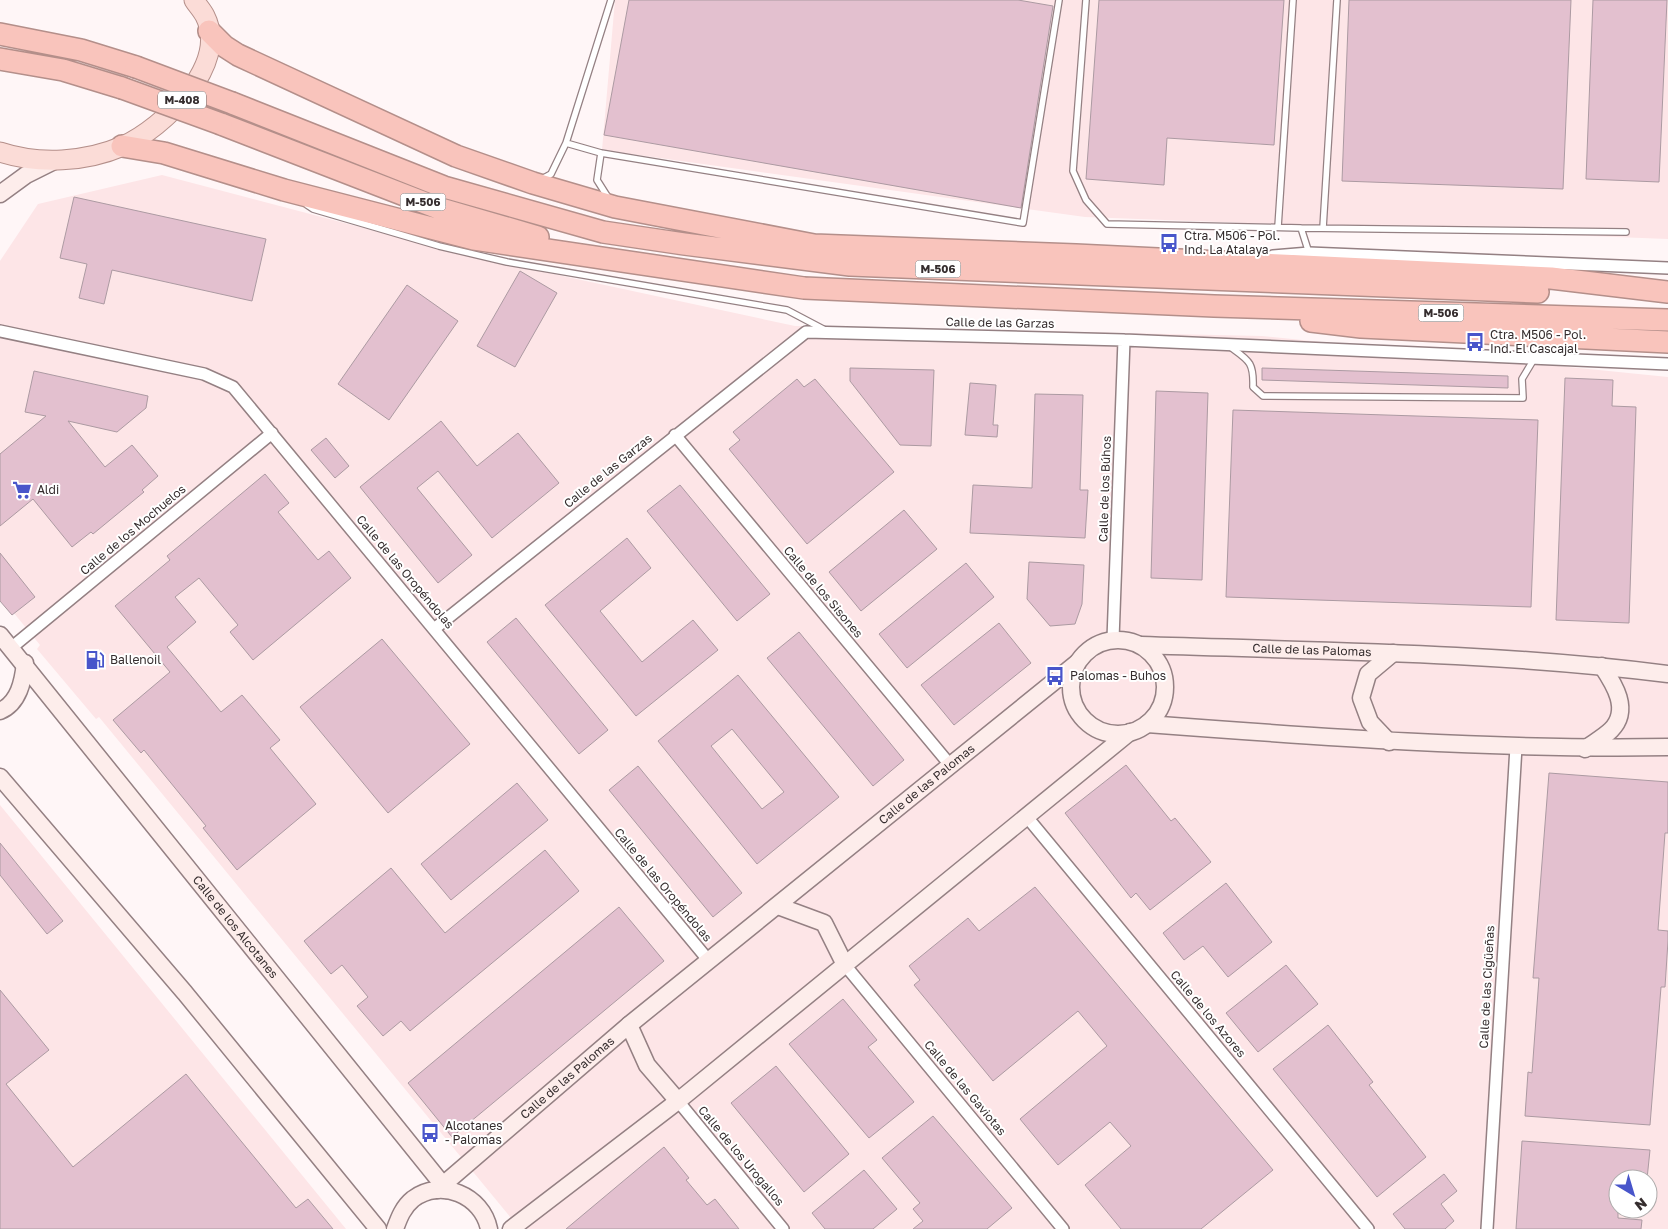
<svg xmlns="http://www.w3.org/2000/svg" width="1668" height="1229" viewBox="0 0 1668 1229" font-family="'Golos Text',sans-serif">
<rect width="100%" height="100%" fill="#fff6f7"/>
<!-- built -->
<path fill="#fde5e7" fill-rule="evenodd" d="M615,0H1668V239L1085,217L602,150Z
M162,175L474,257L795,326L1262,336L1668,377V1229H520L99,717L96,719L37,649L40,645L0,596V261L38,204ZM1618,1179H1648V1209H1618Z
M0,805L346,1229H0Z"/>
<!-- building -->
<path fill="#e3c0cf" stroke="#ac9aa2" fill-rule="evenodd" d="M629,0H1018L1053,6L1021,208L604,135Z
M1099,0H1284L1274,145L1167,138L1164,185L1086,179Z
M1349,0H1571L1563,189L1342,181Z
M1593,0H1667L1659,182L1586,179Z
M74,197L266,239L252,301L112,270L104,304L79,298L87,264L60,258Z
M520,271L557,293L515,367L477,346Z
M407,285L458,321L389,420L338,384Z
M850,368L934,370L931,446L900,445L850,381Z
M1262,368L1508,376V388L1262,380Z
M34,371L148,396L146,408L117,432L68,421L105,467L132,445L158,476L142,490L144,492L93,534L91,532L72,547L33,499L0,526V454L46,416L25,412Z
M1565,378L1613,380L1612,406L1636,407L1629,623L1556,620Z
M797,379L804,387L815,379L894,472L807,544L729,449L740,440L733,432Z
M970,383L996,385L993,425H998L997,437L965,435Z
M1156,391L1208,393L1202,580L1151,578Z
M1035,394L1083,395L1080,490H1088L1085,538L970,533L973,485L1032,488Z
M1233,410L1538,420L1531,607L1226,597Z
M441,421L477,466L518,433L559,483L492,538L438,471L417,488L472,555L438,583L360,487Z
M326,438L349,466L335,478L311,450Z
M265,474L289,503L278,512L318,560L329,551L351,578L253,660L230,632L238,625L199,578L175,597L196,622L167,647L221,712L242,695L280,740L270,748L316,804L237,870L203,828L206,826L144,750L141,753L113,720L170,672L115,606L170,560L167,556Z
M680,485L770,594L737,621L647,511Z
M904,510L937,549L861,611L829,572Z
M627,538L651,568L600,611L642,662L693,620L718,650L636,716L545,605Z
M0,553L35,597L12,615L0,601Z
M1029,562L1084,565L1082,604L1075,624L1050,626L1027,599Z
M966,563L994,597L907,668L879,634Z
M516,618L608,730L579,754L487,642Z
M999,623L1031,663L954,725L921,685Z
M799,632L904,760L873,786L767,658Z
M382,639L470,744L388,813L300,707Z
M738,675L839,797L757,864L658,741ZM732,729L784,792L762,809L711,746Z
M1126,765L1171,821L1175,818L1211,862L1150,910L1136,893L1131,898L1065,813Z
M638,766L742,893L713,917L609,790Z
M1549,773L1668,782V833H1665L1658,930L1668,931V941L1665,987H1661L1650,1125L1525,1116L1528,1072L1532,1073L1539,978H1533Z
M517,783L548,820L451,900L421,864Z
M0,843L63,921L47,934L0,875Z
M545,850L579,891L410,1031L401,1021L383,1036L357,1006L368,997L342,965L331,974L304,941L391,868L445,933Z
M1226,883L1272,942L1228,977L1203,946L1184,960L1163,933Z
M1035,887L1273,1170L1201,1229H1121L1085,1185L1131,1146L1110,1122L1058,1165L1020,1119L1107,1046L1078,1011L993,1081L914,985L920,980L909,966L968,918L979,931Z
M619,907L664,961L452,1137L408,1083Z
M1286,965L1318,1004L1258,1052L1226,1013Z
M0,990L49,1050L6,1084L73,1167L186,1074L296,1208L308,1199L333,1229H0Z
M843,999L877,1040L868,1047L914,1102L869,1138L789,1044Z
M1328,1025L1373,1082L1369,1085L1426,1157L1377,1197L1273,1069Z
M776,1066L849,1154L804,1192L731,1103Z
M933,1116L1012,1208L987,1229H913L923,1221L913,1209L920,1203L882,1158Z
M1522,1141L1650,1150L1647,1179H1618V1218L1642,1220L1641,1229H1516Z
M664,1147L689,1178L686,1180L707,1205L715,1199L739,1229H566Z
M864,1170L897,1209L873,1229H825L812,1213Z
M1444,1174L1457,1191L1441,1204L1454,1221L1445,1229H1405L1393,1214Z"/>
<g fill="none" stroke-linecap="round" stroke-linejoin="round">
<!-- lane casing -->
<g stroke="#948083" stroke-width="8">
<path id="lane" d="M1086,0L1073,171L1086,200L1107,224L1301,228L1309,253
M566,143L611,0
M601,153L1023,223L1059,0
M542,179L551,174L566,143L601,153L597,180L609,199
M307,205L313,209L439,246L507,262L787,310L825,330
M1278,227L1293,0
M1301,228L1626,232
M1323,228L1337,0
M1229,346C1248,360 1254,361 1253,387L1263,396L1523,398L1522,379L1534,359"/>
</g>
<!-- street casing -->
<g stroke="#948083" stroke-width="14">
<path id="street" d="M1273,256L1309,253L1668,268
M0,331L204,374L233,387L709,961
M675,435L951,766
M434,629L806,332L1124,340L1668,364
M1113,639L1124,340
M11,648L272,433
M1027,817L1368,1229
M845,965L1063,1229
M678,1101L783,1229
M1487,1229L1516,747"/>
</g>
<!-- secondary casing -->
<g stroke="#948083" stroke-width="19">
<g id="secondary">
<path d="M0,194L26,175L54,161"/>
<path id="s1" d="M0,635L447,1190"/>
<circle cx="1118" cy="687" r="47"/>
<path id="s2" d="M1141,645C1317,651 1494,652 1668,674"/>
<path d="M0,711C19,703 23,681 25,663"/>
<path d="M1147,724C1320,737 1494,750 1668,747"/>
<path d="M1389,742L1370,722L1361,698L1368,674L1393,653"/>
<path d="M1585,749C1593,743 1604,737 1611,730C1631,710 1614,684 1602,666"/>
<path d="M0,777L185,993L378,1229"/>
<path d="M778,906L824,923L845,965"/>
<path d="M629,1025L647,1065L678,1101"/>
<path id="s3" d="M437,1190L629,1025L1077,663"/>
<path d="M395,1229C399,1218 403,1207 413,1199C441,1178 482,1195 489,1229"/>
<path d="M511,1229L678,1101L1130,732"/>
</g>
</g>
<!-- primary casing -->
<g stroke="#b48f8a" stroke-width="21">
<path id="primary" d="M0,152C39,165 86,162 123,146C163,128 230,65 205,16C202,10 197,5 194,0"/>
</g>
<!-- highway casing -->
<g stroke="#b48f8a" stroke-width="24">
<path id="highway" d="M209,31L224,46L238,55L456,156L533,183L615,207L814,245L1076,255L1551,278L1668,292
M0,34L81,50L136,67
M0,59L63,70L122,88
M232,103L444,187L603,232L684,244L850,265L1538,292
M221,124L438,208L538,237
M122,146L164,153L284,190L474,239L804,288L1214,306L1668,320
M1311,321L1361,327L1668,342"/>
</g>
<!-- lane -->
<use href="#lane" stroke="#fff" stroke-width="5.5"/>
<!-- street -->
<use href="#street" stroke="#fff" stroke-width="11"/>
<!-- secondary -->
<use href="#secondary" stroke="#fdedeb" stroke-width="16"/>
<!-- primary -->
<use href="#primary" stroke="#fbdcd7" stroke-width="19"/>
<!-- highway -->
<use href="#highway" stroke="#f9c4bc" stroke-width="21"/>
<!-- highway-bridge casing -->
<g stroke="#b48f8a" stroke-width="24" stroke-linecap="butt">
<path id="highway-bridge" d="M136,67L232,103
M122,88L221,124"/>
</g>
<!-- highway-bridge -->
<use href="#highway-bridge" stroke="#f9c4bc" stroke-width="21"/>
</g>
<!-- icons -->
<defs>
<g id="bus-bare" transform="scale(1.5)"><path d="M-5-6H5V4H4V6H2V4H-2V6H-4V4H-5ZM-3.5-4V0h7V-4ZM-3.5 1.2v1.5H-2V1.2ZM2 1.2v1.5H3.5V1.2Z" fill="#4855ca" stroke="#fff" stroke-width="2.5" paint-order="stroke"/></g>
<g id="supermarket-bare" transform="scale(1.5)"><path d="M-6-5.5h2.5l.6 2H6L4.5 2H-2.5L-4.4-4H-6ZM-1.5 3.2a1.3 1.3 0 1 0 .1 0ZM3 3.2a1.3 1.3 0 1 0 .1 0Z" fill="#4855ca" stroke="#fff" stroke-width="2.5" paint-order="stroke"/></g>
<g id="fuel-bare" transform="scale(1.5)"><path d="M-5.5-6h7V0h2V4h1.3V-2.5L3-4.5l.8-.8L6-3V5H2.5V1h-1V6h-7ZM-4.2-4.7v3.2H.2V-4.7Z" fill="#4855ca" stroke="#fff" stroke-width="2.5" paint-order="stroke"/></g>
</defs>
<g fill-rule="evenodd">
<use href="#bus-bare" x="1169" y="243"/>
<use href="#bus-bare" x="1475" y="342"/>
<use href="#supermarket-bare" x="22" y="490"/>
<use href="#fuel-bare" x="95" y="660"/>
<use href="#bus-bare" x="1055" y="676"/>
<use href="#bus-bare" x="430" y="1133"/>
</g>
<g text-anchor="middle" stroke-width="4" stroke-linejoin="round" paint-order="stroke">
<!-- shield labels -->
<g fill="#fff" stroke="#726c6d" stroke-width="1">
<rect x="158" y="91.5" width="48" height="17" rx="4"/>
<rect x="400.5" y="193.5" width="45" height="17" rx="4"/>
<rect x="915.5" y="260.5" width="45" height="17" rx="4"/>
<rect x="1418.5" y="304.5" width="45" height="17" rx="4"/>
</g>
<g font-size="11" font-weight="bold" fill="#352d2e">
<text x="182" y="104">M-408</text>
<text x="423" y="206">M-506</text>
<text x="938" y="273">M-506</text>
<text x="1441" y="317">M-506</text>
</g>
<!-- poi labels -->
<g font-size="12" fill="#352d2e" stroke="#fff" text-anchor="start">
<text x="1184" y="240">Ctra. M506 - Pol.<tspan x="1184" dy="14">Ind. La Atalaya</tspan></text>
<text x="1490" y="339">Ctra. M506 - Pol.<tspan x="1490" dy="14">Ind. El Cascajal</tspan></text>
<text x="37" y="494">Aldi</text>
<text x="110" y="664">Ballenoil</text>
<text x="1070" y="680">Palomas - Buhos</text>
<text x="445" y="1130">Alcotanes<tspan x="445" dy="14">- Palomas</tspan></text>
</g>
<!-- street labels -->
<g font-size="12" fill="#352d2e" stroke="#fff">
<text transform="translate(1000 323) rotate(1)" y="4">Calle de las Garzas</text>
<text transform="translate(608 471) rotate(-39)" y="4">Calle de las Garzas</text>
<text transform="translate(1105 489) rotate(-88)" y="4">Calle de los Búhos</text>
<text transform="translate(133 530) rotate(-40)" y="4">Calle de los Mochuelos</text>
<text transform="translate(405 572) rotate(50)" y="4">Calle de las Oropéndolas</text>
<text transform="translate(823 592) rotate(50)" y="4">Calle de los Sisones</text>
<text dy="4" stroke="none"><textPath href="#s2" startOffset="171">Calle de las Palomas</textPath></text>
<text dy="4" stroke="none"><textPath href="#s3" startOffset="636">Calle de las Palomas</textPath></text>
<text transform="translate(663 885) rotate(50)" y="4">Calle de las Oropéndolas</text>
<text dy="4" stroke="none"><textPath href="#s1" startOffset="375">Calle de los Alcotanes</textPath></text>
<text transform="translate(1487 987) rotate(-87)" y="4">Calle de las Cigüeñas</text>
<text transform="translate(1208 1014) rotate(50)" y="4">Calle de los Azores</text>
<text dy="4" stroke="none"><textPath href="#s3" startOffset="172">Calle de las Palomas</textPath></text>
<text transform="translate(965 1088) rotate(50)" y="4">Calle de las Gaviotas</text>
<text transform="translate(741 1156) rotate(50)" y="4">Calle de los Urogallos</text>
</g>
</g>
<!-- north arrow -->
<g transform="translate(1633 1194) rotate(142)"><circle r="24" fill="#ffffff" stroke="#aeabab"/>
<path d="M0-4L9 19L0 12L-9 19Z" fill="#4855ca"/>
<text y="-8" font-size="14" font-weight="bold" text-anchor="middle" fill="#352d2e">N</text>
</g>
</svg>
